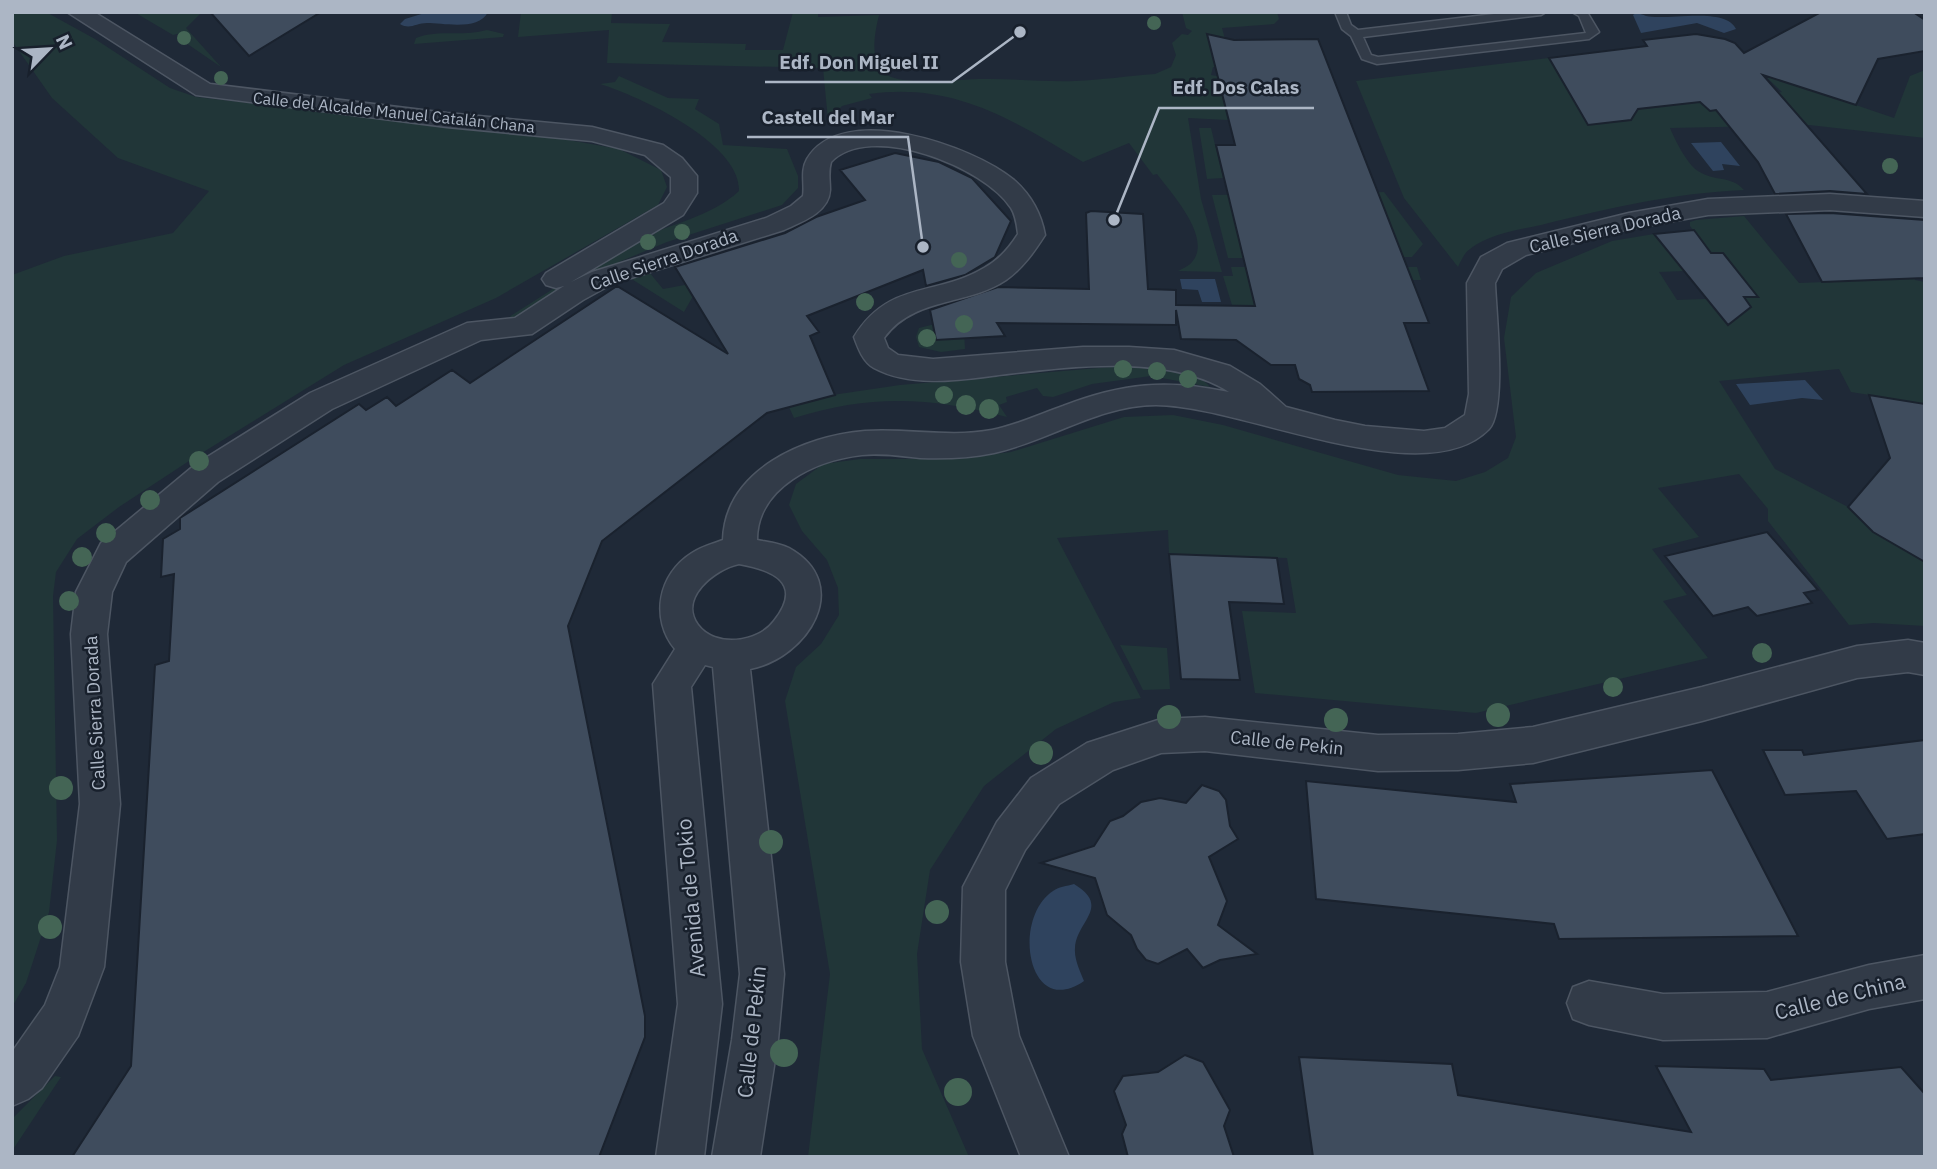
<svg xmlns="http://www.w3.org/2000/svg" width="1937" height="1169" viewBox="0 0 1937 1169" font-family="'IBM Plex Sans',sans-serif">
<rect width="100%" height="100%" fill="#1f2937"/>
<!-- green -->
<path fill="#213638" d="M12,12H46L95,39L170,88L196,97L557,138L619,149L661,170L667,187L658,205L496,298L344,365L189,461L119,507L77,539L56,572L53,596L57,840L49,912L26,983L12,1007V275L64,256L173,233L209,191L118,158L52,98L12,41Z
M134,12H202L186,28L221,67L186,43L192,40L181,33L173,35Z
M521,12H612L611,23L670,24L662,42L746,44L745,50H783L793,12H818V17L879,15C875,32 868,63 887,75C908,87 964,78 989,79C1017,79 1046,82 1075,81C1101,80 1128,76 1155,74L1171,67L1176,55L1172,43L1182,34L1188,35L1192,31L1186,28L1182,12H1277L1279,19L1274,24L1222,28L1233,68L1213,67L1211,75L1217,76L1228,120L1188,118L1201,199L1222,272L1178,271C1182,269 1189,266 1192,262C1213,238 1171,193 1157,174L1153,175L1129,143L1083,162C1013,120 954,82 869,94L872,98L842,106L828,120L823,68L607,63L609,30L518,37Z
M487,30L504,34L503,37L414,44L416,38C439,29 463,37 487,30Z
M1549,58L1588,125L1631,120L1635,110L1782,92L1765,76L1768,75L1894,118L1910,76L1925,70V138L1809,125L1670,128C1675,140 1687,164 1698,171C1714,182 1731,175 1744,190C1674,193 1609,208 1541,225C1518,230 1489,234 1470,249C1464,253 1461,261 1458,267L1404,198L1356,81Z
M619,76L668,98L699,99L695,109L719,124L723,145L787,149L798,176V188L782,205L667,242L619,262L508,324L507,319L512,315C553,289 594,262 638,240C671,223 711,217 739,191C741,143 639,96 600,84L615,82Z
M1199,128H1211L1223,178L1207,179Z
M1384,192L1423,244L1412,257H1403L1385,212L1245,258H1228L1212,195Z
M1864,215L1916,219L1919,239L1911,262L1915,280L1925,282V404L1851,392L1839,369L1719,381L1775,469L1848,507L1873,532L1911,554L1925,540V626L1874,623L1849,625L1768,521V509L1739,474L1658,488L1699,537L1652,549L1687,595L1663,601L1708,658L1476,713L1255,693L1242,611L1296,613L1287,558L1169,554L1168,530L1057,538L1141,698L1114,702L1056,729L984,786L930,870L917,954L922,1049L969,1157H808L830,974L785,701L796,667L821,644L839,615L838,588L827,560L802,531L789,505L796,484L823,464L860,459H954L1011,452L1124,417L1173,415L1223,425L1398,475L1456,481L1485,472L1508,458L1516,437L1504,338L1511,297L1536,273L1612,241L1654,234L1684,271L1659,272L1677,300L1757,297L1724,253H1711L1690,226V222L1696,220L1744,216L1799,283L1876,280L1873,244Z
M1231,267H1417L1421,280L1250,281L1259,324L1244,344L1223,276H1233Z
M649,272L663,289L701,282L684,312L630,278Z
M939,323L940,333L935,334L936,340L964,332L965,349L941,352L919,347L916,337L919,328Z
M1134,365C1153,368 1200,371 1210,387L1151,376L1092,384L1053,397L1043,396L1037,388L1006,397L1007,402L999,405L1007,417C930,397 871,394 794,418L789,407L839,394L900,385Z
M1120,645L1167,648L1170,689L1143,690Z
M55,1076L61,1077L12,1151V1119Z"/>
<!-- water -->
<path fill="#2f435e" d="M428,12H488C479,31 444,23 427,23C416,23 410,30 400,24L405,19Z
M1636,13C1639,13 1643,15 1646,16C1667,21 1725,6 1736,29L1724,33L1697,23L1641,33L1633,15Z
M1721,142L1740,166L1722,164L1724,170L1713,171L1691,143Z
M1180,279H1215L1221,302H1202L1198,290L1182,289Z
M1805,380L1823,400L1802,398L1750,405L1736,384Z
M1074,884C1112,907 1076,921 1075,948C1074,959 1080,971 1084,981C1028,1020 1011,919 1053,891C1058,887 1067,886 1074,884Z"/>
<!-- building -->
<path fill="#3f4c5d" stroke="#1a222e" stroke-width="2" d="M210,12H321L249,56Z
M1821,12H1913L1925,20V51L1878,59L1856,105L1763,75L1867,194L1830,191L1775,194L1758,162L1716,110L1710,111L1700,102L1638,109L1631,120L1588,125L1549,58L1647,46L1643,40L1696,34L1725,39L1735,43L1744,53Z
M1207,34L1234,40L1318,39L1429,323H1404L1429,391L1312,392L1310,385L1299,379L1295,365H1271L1236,340L1181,339L1176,310V325L997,323L1005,336L936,340L930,310L998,287L1089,289L1086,213L1091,211L1143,214L1148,289L1176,290V305L1255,306L1216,145H1235Z
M895,153L939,162L972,178L1011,221L995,257L965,275L926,286L923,270L807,316L819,332L810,336L835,395L767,413L602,541L568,626L645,1016V1037L599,1157H72L131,1066L155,665L169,661L174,574L161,577L163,539L180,529V518L359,404L366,410L387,397L396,406L452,370L470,383L617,286L728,354L675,267L785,233L816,217L865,200L840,170Z
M1830,213L1925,220V278L1822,282L1786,214Z
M1694,230L1711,253H1723L1758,297H1744L1751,307L1728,325L1654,234Z
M1869,395L1925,404V562L1873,532L1848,507L1890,458Z
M1767,532L1818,590L1804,593L1812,603L1757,616L1748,607L1713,616L1665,556Z
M1169,554L1277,558L1284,604L1229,602L1240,680L1181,679Z
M1925,740V834L1887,839L1856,791L1785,795L1763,750H1802L1804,755Z
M1712,770L1798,936L1559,939L1554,924L1316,899L1306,781L1516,802L1510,784Z
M1202,785L1219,791L1226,800L1230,826L1238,839L1209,857L1227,901L1218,925L1257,954L1220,960L1203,968L1187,949L1158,964L1146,960L1137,949L1131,935L1107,915L1095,878L1041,863L1094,846L1110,821L1123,816L1141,802L1160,798L1186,803Z
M1185,1055L1203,1062L1230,1110L1224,1126L1234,1157H1128L1122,1134L1126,1125L1114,1091L1123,1076L1158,1072Z
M1299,1057L1452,1064L1458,1095L1691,1132L1656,1066L1764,1069L1771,1080L1901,1067L1925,1094V1157H1313Z"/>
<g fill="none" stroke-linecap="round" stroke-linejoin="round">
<!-- service casing -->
<g stroke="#4d5663" stroke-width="3">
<path id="service" d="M1335,12H1346L1351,25L1358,30L1511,12H1546L1541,15L1363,37L1371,55L1378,57L1586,33L1579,16L1572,12H1587L1599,32L1589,39L1377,64L1362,59L1351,36L1342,29Z"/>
</g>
<!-- minor casing -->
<g stroke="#4d5663" stroke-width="3">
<path id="minor" d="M67,12H94L210,84L447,113L592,127L663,145L682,158L697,176V193L683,215L571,282L592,272L766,218L791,206L803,196C805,184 800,171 807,159C842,100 973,146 1014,180C1031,195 1041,213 1045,235C1034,252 1023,268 1006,280C967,306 913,297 884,338L888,348L898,355L933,359L1083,347H1129L1174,350L1230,366L1260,384L1286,407L1335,420L1365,426L1424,431L1445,428L1465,415L1469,394L1467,283L1481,257L1507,243L1629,213L1708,199L1830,194L1925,201V217L1830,210L1708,215L1629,229L1526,255L1502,269L1495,283C1496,312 1507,410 1489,429C1425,495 1241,405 1156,405C1099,405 1049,441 994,453C970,458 945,459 920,458C901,456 882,453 862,455C816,460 757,487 757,540C767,542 779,543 789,548C854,584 808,658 750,669L784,974L778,1040L760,1157H712L732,1040L740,974L713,667L705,665L691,687L722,1004L704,1157H656L678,1004L653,684L675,649C650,619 658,574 692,553C701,547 712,544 723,540C725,470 804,436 865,431C909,428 948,438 992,430C1017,425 1040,414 1063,406C1122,383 1167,379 1229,392C1168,353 1069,367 999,375C960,380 911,388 874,368C863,362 858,348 854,337C889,280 935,297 984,268C999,260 1009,248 1018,234C1017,226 1016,216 1011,208C985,167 870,121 831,162C828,172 830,180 830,190C829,213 801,222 784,230L612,284L583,300L532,334L481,340L332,409L218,482L126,562L112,592L107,634L120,804L104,967L78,1036L42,1088L28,1099L12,1106V1052L45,1005L60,967L80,804L71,634L76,592L101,543L196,464L310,393L467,323L515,318L564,286L556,288L546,285L542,279L546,273L664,203L671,193V177L645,155L592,141L447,127L196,95ZM739,564C773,570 804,583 774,621C758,643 715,648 698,625C678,598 715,569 739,564Z
M1908,640L1925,643V675L1908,672L1857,678L1702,721L1533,763L1458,770L1378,771L1205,751L1161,753L1113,770L1059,804L1025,850L1005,890V962L1019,1036L1069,1157H1021L973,1036L961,962L963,887L997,822L1031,778L1087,743L1161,719L1205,717L1378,735L1458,734L1533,727L1702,687L1857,646Z
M1925,955V999L1869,1009L1767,1038L1663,1040L1589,1025L1573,1019L1567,1003L1573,987L1589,981L1663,994L1767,992L1869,965Z"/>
</g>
<!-- service -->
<use href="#service" fill="#323b48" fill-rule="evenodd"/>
<!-- minor -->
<use href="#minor" fill="#323b48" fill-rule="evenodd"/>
</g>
<!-- trees -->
<g fill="#446555">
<circle cx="1154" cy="23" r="7"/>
<circle cx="184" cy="38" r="7"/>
<circle cx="221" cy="78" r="7"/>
<circle cx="1890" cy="166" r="8"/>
<circle cx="682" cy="232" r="8"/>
<circle cx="648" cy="242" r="8"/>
<circle cx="959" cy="260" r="8"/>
<circle cx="865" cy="302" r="9"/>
<circle cx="964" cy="324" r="9"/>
<circle cx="927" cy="338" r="9"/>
<circle cx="1123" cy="369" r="9"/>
<circle cx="1157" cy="371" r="9"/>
<circle cx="1188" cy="379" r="9"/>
<circle cx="944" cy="395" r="9"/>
<circle cx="966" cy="405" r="10"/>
<circle cx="989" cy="409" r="10"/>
<circle cx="199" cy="461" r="10"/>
<circle cx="150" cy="500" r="10"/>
<circle cx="106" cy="533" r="10"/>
<circle cx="82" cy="557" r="10"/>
<circle cx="69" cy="601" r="10"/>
<circle cx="1762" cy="653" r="10"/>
<circle cx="1613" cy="687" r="10"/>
<circle cx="1498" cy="715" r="12"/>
<circle cx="1169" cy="717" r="12"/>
<circle cx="1336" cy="720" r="12"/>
<circle cx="1041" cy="753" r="12"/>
<circle cx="61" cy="788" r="12"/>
<circle cx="771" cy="842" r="12"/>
<circle cx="937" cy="912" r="12"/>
<circle cx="50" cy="927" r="12"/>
<circle cx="784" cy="1053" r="14"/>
<circle cx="958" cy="1092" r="14"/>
</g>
<g text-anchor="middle" stroke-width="5" stroke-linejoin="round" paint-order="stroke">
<!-- far-street labels -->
<g font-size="16" fill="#acb6c5" stroke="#18202c">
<text transform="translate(394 112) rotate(6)" y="6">Calle del Alcalde Manuel Catalán Chana</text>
</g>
<!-- street labels -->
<g font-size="18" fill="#acb6c5" stroke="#18202c">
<text transform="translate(1605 230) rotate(-13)" y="6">Calle Sierra Dorada</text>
<text transform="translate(664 260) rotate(-19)" y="6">Calle Sierra Dorada</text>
<text transform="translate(95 713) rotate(-93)" y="6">Calle Sierra Dorada</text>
<text transform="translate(1287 743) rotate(6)" y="6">Calle de Pekin</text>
</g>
<!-- near-street labels -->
<g font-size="21" fill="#acb6c5" stroke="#18202c">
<text transform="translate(691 898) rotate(-95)" y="7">Avenida de Tokio</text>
<text transform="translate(1840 997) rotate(-14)" y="7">Calle de China</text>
<text transform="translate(752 1032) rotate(-84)" y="7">Calle de Pekin</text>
</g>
</g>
<!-- callouts -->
<path fill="none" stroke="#acb6c5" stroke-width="2.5" d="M1020 32L952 82H765M1114 220L1159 108H1314M923 247L908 137H747"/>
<g fill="#acb6c5" stroke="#18202c" stroke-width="2.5">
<circle cx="1020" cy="32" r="7"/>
<circle cx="1114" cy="220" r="7"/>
<circle cx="923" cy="247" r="7"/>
</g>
<g font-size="19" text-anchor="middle" font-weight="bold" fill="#acb6c5" stroke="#18202c" stroke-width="5" stroke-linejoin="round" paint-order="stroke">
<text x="859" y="69">Edf. Don Miguel II</text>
<text x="1236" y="94">Edf. Dos Calas</text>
<text x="828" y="124">Castell del Mar</text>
</g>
<!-- border -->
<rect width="1937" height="1169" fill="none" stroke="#acb6c5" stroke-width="28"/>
<!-- north arrow -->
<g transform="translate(49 49) rotate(65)" stroke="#18202c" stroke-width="5" paint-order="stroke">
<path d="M0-5L12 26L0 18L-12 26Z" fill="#acb6c5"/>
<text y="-10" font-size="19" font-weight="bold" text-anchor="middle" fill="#acb6c5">N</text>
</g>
</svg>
